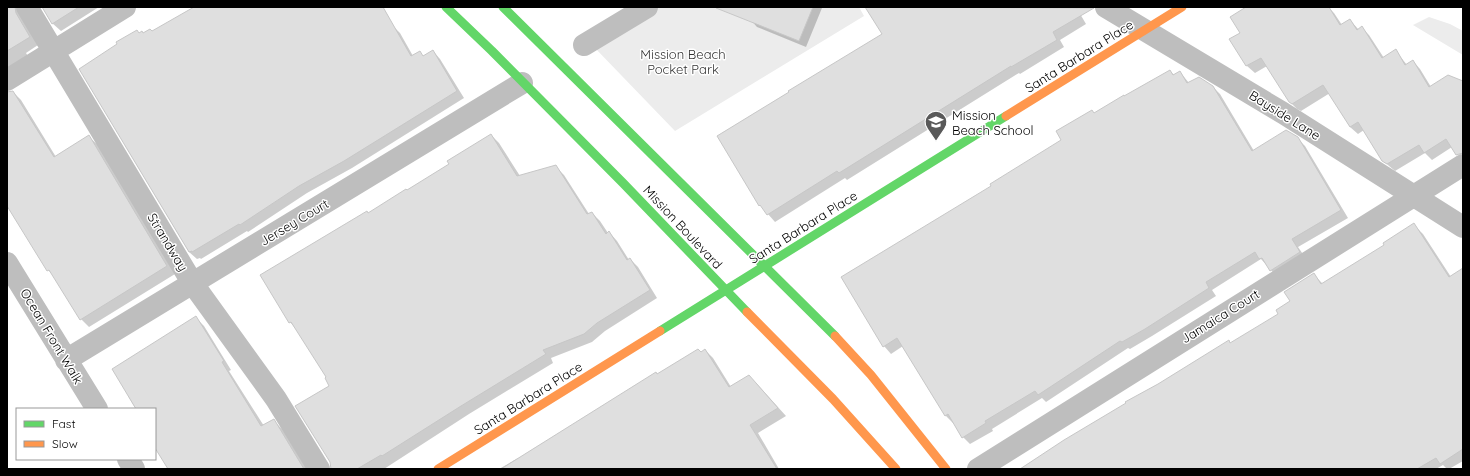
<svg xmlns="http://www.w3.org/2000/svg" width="1470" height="476" viewBox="0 0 1470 476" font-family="Quicksand,sans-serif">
<rect width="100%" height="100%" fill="#fff"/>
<!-- green -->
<path fill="#ececec" d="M657,7H859L864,16L675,131L594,47Z
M1429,17L1450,24L1463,31V55L1413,25Z"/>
<!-- shadow -->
<path fill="#0003" d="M7,7H26L38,45L26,53L32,63L7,79Z
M43,7H99L61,31L52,23Z
M195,7H358L393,26L400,33L413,56L424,57L433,51L440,59L464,98L352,168L307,193L248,232L247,231L201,259L200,258L197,259L189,252L80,69L140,34L153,32Z
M739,7H821L822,8L806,47L757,27Z
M867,7H1076L1086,24L1060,40L1064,47L1020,74L1019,73L847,180L845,178L775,222L760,205L718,136L884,34Z
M1248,7H1328L1334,13L1342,25L1350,20L1359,30L1362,28L1369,35L1384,58L1396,51L1407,65L1413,61L1420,69L1431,87L1463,83V153L1460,155L1452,147L1432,160L1425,153L1395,171L1382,160L1364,130L1358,134L1350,127L1330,93L1301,111L1297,109L1289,101L1267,66L1255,73L1247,66L1231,40L1241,33Z
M1170,71L1174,75L1180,72L1189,83L1213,87L1220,94L1254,151L1297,138L1305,146L1348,218L1298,247L1307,260L1278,278L1261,259L1212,290L1216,296L1152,336L1130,349L1128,348L1046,402L1042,398L992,429L993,431L970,444L963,437L954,422L953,423L946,416L903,346L891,354L884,346L992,186L1062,141L1094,114Z
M13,92L21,100L56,157L89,137L98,145L175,274L89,327L81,319L56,278L48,270L7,204V93Z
M491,135L499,143L520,176L555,166L564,175L589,214L592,213L600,221L608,233L609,232L617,241L629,260L630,259L638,267L657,298L605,331L592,342L551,358L553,363L469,414L384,469H332L331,386L327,378L298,331L290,322L368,214L407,192L450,164Z
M1416,227L1423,234L1451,277L1463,269V461L1449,469H1447L1443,465L1436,469H1022L1280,314L1314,275L1323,284Z
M196,318L204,326L231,370L229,371L264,426L273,420L282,429L307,469H169L155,440V409H136L128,396Z
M705,350L713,358L731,387L757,384L786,416L758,433L779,469H499L518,458L519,459L658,375Z"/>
<!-- building -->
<path fill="#dfdfdf" stroke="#c7c7c7" d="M7,7H15L16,13L30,37L7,51Z
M42,7H79L52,24Z
M194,7H383L411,56L420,51L423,56L433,50L457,91L344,161L299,186L240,225L239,224L192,252V251L189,252L79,69L117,44L116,42L137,30L139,33L142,31L143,33L150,29L152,31Z
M717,7H813L799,41L716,8Z
M865,7L1094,8L1053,32L1057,40L1011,67V66L839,173L837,171L767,215L760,205L759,206L717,136L789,92L788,91L882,34Z
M1246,7H1329L1340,25L1350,19L1357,30L1362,26L1382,58L1396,49L1405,65L1413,60L1429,87L1448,75L1463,81V153L1456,155L1446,139L1424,153L1419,145L1387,164L1382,161L1358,122L1350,127L1323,85L1292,104L1289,102L1261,58L1246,66L1229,39L1240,33L1230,17Z
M1170,70L1173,75L1180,71L1187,83L1199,77L1213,86L1252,151L1286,130L1298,137L1341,210L1292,239L1300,252L1270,271L1262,258L1259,259L1255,252L1206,282L1209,288L1145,329L1122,342L1120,341L1038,395L1035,391L985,421L986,423L962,438L948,414L945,416L897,338L883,347L841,277L991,186L990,184L1061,140L1056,131L1092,110L1094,113L1124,95V96Z
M13,91L54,157L89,135L167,266L80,320L49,270L47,271L7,206V92Z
M491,134L517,176L556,165L587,214L592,212L606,234L609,231L627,260L630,258L650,290L597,323L584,334L543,350L546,354L461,406L382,456L381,455L357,469H331L330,462L295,406L329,386L325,378L326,377L291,322L289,323L260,275L367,211L368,213L406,189L407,190L449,164L447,161Z
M1414,223L1449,277L1463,268V449L1440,464L1436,458L1417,469H1020L1064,440L1126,403L1125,402L1158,384L1229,340L1230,343L1278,314L1276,310L1290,301L1284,292L1314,273L1321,284L1384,245L1383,243Z
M196,316L224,361L222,362L261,426L274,419L304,469H168L155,448V409H136L112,369Z
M698,349L701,352L705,349L729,387L749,375L778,408L750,425L777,469H501L656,372L657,374Z"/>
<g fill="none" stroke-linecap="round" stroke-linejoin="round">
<!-- street -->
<path stroke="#bebebe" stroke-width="22" d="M27,7L193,284L276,399L319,469
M1106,7L1283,113L1463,227
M584,45L647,7
M7,80L125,7
M7,263L97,409
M66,360L522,83
M128,459L134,469
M978,469L1463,165"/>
<!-- fast -->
<path stroke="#63d668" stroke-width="9" d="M446,7L492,51L623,183L747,312
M503,7L835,336
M660,331L1006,116"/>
<!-- slow -->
<path stroke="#ff974d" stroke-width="9" d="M1006,116L1182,7
M747,312L833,399L896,469
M835,336L871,375L946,469
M438,469L660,331"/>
</g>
<!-- icons -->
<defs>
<g id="school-pin" transform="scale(1.15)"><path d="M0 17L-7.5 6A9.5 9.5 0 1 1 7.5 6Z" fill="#595959" stroke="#fff"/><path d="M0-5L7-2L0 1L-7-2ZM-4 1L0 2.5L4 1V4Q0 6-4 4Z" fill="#fff"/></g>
</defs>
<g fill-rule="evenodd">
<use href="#school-pin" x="936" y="122"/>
</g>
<g text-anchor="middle" stroke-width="3" stroke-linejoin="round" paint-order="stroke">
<!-- park labels -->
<g font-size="13" fill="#333" stroke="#fff">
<text x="683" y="59">Mission Beach<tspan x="683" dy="15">Pocket Park</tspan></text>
</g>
<!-- street labels -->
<g font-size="13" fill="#000" stroke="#fff">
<text transform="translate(1079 56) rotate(-32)" y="5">Santa Barbara Place</text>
<text transform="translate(1285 115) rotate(32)" y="5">Bayside Lane</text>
<text transform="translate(294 222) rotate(-31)" y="5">Jersey Court</text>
<text transform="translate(683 227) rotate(47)" y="5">Mission Boulevard</text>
<text transform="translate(803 227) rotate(-32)" y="5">Santa Barbara Place</text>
<text transform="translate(168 242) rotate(59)" y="5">Strandway</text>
<text transform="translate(1220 316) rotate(-32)" y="5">Jamaica Court</text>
<text transform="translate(52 336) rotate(59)" y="5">Ocean Front Walk</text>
<text transform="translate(528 398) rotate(-32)" y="5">Santa Barbara Place</text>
</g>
<!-- poi labels -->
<g font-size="13" fill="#000" stroke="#fff" text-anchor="start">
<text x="952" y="120">Mission<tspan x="952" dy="15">Beach School</tspan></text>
</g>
</g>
<!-- border -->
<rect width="1470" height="476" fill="none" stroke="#000000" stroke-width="16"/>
<!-- legend -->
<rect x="16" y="408" width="140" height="52" fill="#ffffff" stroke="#999999"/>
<rect x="24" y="421" width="20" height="6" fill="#63d668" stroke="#999999"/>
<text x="52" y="428" font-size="12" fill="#000000">Fast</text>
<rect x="24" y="441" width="20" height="6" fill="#ff974d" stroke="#999999"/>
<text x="52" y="448" font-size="12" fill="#000000">Slow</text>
</svg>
